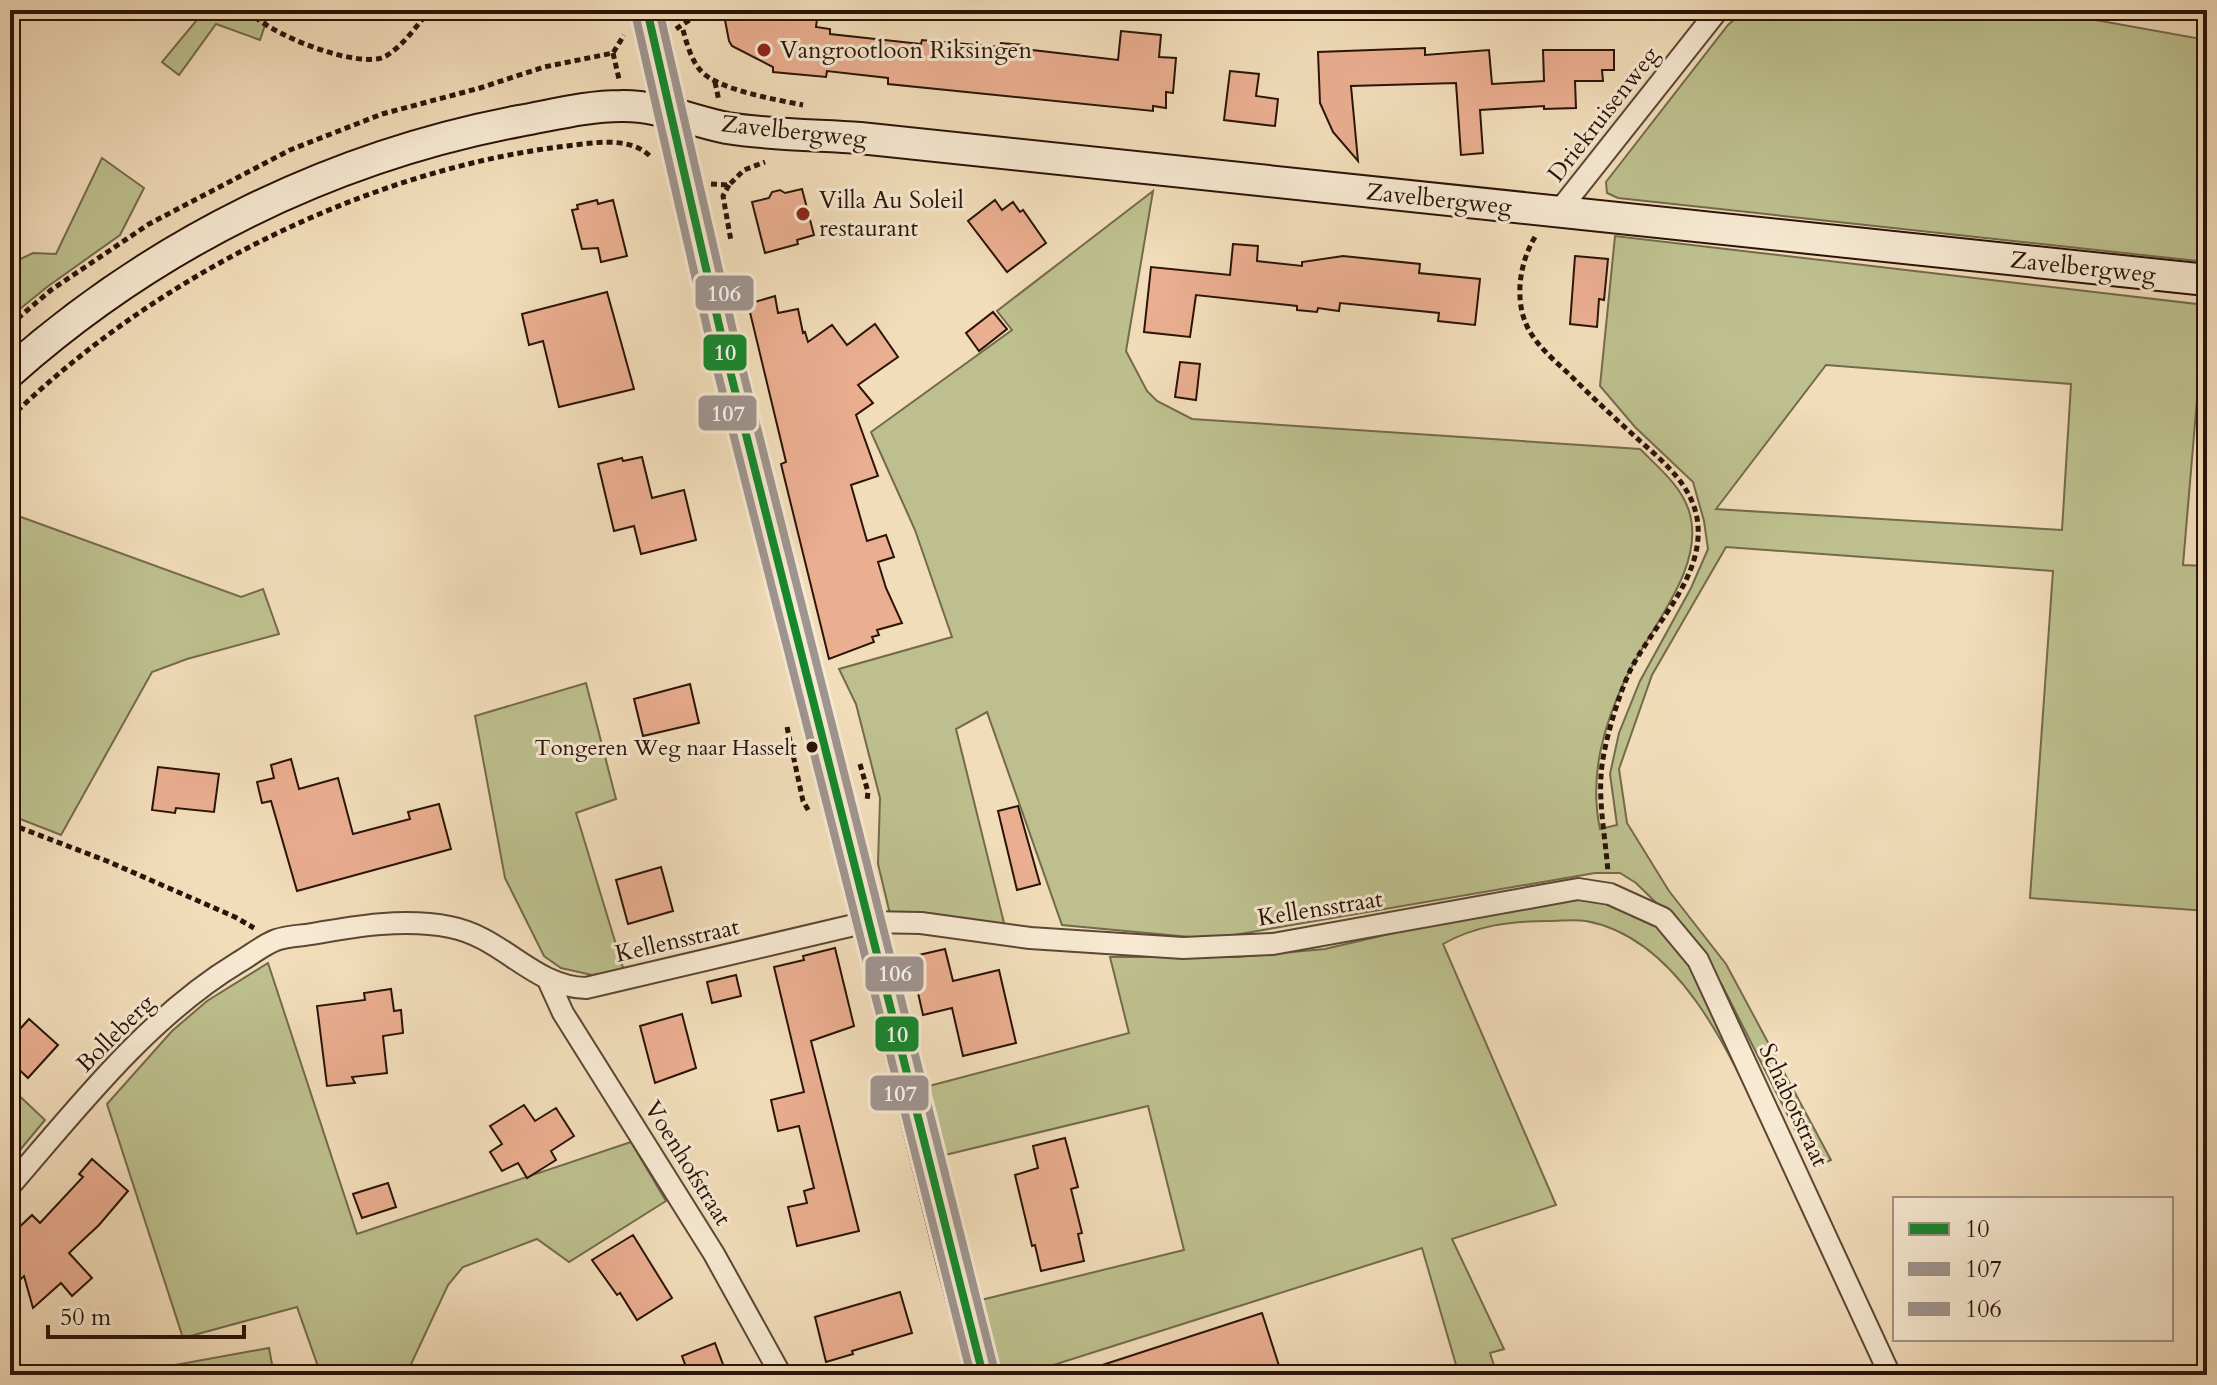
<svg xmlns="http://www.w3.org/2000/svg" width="2217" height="1385" viewBox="0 0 2217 1385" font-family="Cardo,serif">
<rect width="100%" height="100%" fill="#f2ddba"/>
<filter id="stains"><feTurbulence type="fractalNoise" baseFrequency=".0025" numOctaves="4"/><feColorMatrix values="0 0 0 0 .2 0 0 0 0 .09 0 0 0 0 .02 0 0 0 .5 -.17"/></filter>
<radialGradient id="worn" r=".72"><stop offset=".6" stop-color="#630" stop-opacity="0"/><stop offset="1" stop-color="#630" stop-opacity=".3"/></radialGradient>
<!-- green -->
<path fill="#bdc08e" stroke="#746a4b" stroke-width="2" fill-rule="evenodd" d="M205,10H270L260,40L216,24L179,75L162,62Z
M1745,10H2040L2207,40V262L1618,198L1607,193L1606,182L1728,25Z
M102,158L144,188L120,235L47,287L10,317V264L33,253L56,254Z
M1153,191L1126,351L1147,391L1157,401L1192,419L1640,449C1658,467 1681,486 1689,511C1707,568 1647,631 1625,680C1603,727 1589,777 1600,829L1617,825L1610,774L1619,733L1640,681L1691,588L1708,549L1704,521L1693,482L1635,427L1600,386L1615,236L2205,305L2183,565L2207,566V911L2030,898L2053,571L1726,547L1652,675L1619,769L1627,823L1669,891L1726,964L1831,1160L1814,1167L1722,985L1687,933L1636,883L1620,873H1595L1211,939L1062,925L987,712L956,729L1005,927L890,914L878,864L880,798L856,704L839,669L952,637L915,530L871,432L1012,330L997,311ZM1826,365L2071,384L2062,530L1716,509Z
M10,513L241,597L263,589L279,634L187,659L152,672L61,835L10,815Z
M586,683L616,799L576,813L624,971L592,975L561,968L544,956L505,878L475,716Z
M1556,895C1600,900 1650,910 1679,945L1793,1160L1781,1164C1741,1080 1690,940 1586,921C1574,919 1561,921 1549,921C1511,921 1477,925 1443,944L1556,1205L1452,1239L1504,1349L1490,1353L1497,1375H1459L1422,1248L1022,1375H1001L981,1300L1184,1250L1148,1106L945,1155L929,1086L1129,1033L1110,957H1236L1325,949Z
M268,963L357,1234L631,1142L666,1201L569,1262L537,1239L463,1267L448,1285L406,1375H321L297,1307L183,1338L107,1104L172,1031L207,1001Z
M10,1087L45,1120L10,1162Z
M269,1348L274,1375H132L131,1373Z"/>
<!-- building -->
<path fill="#eaae90" stroke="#2a1308" stroke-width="2" d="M746,10H797L799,17L817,19L816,27L830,29V34L921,44L922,40L1000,47L1001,43L1024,45V49L1118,60L1121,31L1161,35L1159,57L1176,58L1173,93L1166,92V108L1153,106V111L888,84V78L827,71L826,77L773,72V67L732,46L729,41L724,15Z
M1425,48V55L1489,50L1492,84L1544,81L1543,50H1614V70H1602L1603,81H1575L1576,108L1544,109V106L1480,110L1483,153L1461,155L1456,83L1351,86L1358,161L1333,132L1320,103L1318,52Z
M1230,71L1259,74L1256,96L1278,99L1275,126L1224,120Z
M802,189L814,235L797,240L798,244L765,253L752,202L769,198L772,192L780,190L785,193Z
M597,200L598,204L613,200L627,256L601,262L598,248L582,249L572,210L578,209L577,205Z
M995,200L1002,210L1013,202L1020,212L1023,210L1046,243L1007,272L968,221Z
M1233,244L1258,246L1257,261L1302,266V262L1343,256L1420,264L1419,273L1480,279L1475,325L1438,321L1439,313L1340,303L1339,311L1318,308L1317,312L1297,310V306L1196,295L1190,337L1144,332L1151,267L1230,275Z
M1575,256L1608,259L1604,300L1599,299L1597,327L1570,324Z
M607,292L634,389L559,407L543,341L529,345L522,314Z
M775,296L778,313L798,309L803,333L805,332L808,342L832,325L847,345L875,324L898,357L858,385L873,403L856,415L878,476L851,485L867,541L886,535L894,557L878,562L886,588L902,623L877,630L879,635L872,637L874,642L829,659L781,464L786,462L748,304Z
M993,312L1007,329L979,351L966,333Z
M1180,362L1200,364L1196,400L1175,397Z
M642,457L652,498L684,490L696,540L641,554L634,526L614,531L598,464L622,458L623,461Z
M690,684L699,723L643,736L634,699Z
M291,759L299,789L338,778L353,834L410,819L408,812L439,804L451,849L297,891L271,801L262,803L257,782L274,778L271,765Z
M158,767L219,774L214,812L176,808L175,813L152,810Z
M1018,806L1040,884L1017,890L998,811Z
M661,867L673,911L628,924L616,880Z
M835,948L854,1026L811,1041L859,1231L797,1246L788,1207L807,1203L804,1191L814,1188L799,1126L778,1131L771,1100L804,1092L774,967L804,960L803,956Z
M945,949L953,981L999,970L1016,1043L963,1056L952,1008L923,1015L910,957Z
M736,975L741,996L712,1003L707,982Z
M391,989L394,1011L401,1010L403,1033L383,1036L387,1073L352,1077L355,1083L327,1086L317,1006L365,1000L364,993Z
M682,1014L696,1068L655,1083L640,1026Z
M29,1019L58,1045L28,1078L10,1061V1020L20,1029Z
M524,1105L535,1121L556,1108L574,1136L551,1151L556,1160L527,1178L518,1163L502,1171L490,1152L502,1144L490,1126Z
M1065,1138L1078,1187L1071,1189L1082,1233L1078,1234L1084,1261L1041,1271L1035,1245L1032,1246L1015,1175L1038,1168L1033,1146Z
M92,1159L128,1191L99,1225L69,1253L92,1278L72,1296L61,1283L33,1308L24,1276L10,1289V1236L32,1215L40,1223L83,1177L79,1174Z
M388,1183L396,1207L362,1218L353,1194Z
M633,1235L672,1298L637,1320L620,1293L617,1295L592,1260Z
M900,1292L912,1333L852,1351L853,1354L826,1362L815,1317Z
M1262,1313L1282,1375H1085L1084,1371Z
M715,1343L727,1375H689L682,1356Z"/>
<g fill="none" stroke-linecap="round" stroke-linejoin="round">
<!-- street casing -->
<g stroke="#5c4634" stroke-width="24">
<path id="street" d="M1558,212L1718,10
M548,980L563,1013L714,1254L781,1375
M10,1186C79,1106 148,1017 239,962C251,955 263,945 276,940C287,936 300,936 312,934C356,926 405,918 450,927C503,937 533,987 586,988L867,922L921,923L1030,938L1183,948L1273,944L1578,889L1610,894L1663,918L1698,960L1890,1375"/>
</g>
<!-- secondary casing -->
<g stroke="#2a1308" stroke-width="34">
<path id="secondary" d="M647,10L724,347L954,1268L983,1375
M10,372C154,244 330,157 519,121C553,115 587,106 621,106C658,105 691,121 727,128C770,135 816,135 860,138L2207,280"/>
</g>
<!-- path -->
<path stroke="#2a1308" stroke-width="5" stroke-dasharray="6 4" stroke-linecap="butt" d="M248,10C265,33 360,71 386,56C404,45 417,25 430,10
M676,29L705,10
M683,30C687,44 691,60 701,71C718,90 778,100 803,105
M613,53L619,79
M715,82L719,101
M711,184L729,185L744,170L765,162
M729,185L723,196L731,241
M1535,237C1518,265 1513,307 1532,335C1543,352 1560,365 1574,379C1596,401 1618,421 1640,441C1664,462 1691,485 1697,518C1707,576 1653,624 1630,671C1618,696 1602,749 1601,776C1599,808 1606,842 1608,873
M10,325L51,290L149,224L290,150L382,114L480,88L544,67L613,53L624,35
M10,418C152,279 360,173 558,147C587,144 629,134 651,157
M787,727L803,801L810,813
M860,764L868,792L867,801
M10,824L107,861L235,917L254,928"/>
<!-- street -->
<use href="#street" stroke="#f7e9d2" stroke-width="20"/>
<!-- secondary -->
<use href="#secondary" stroke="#f7e9d2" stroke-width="30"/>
<!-- bus-1 casing -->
<g stroke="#f7e9d2" stroke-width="14">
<path id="bus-1" d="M647,10L724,347L983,1375"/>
</g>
<!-- bus-2 casing -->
<g stroke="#f7e9d2" stroke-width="14">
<path id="bus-2" d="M635,13L712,350L971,1375"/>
</g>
<!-- bus-3 casing -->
<g stroke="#f7e9d2" stroke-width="14">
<path id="bus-3" d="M659,10L736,344L995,1372"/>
</g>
<!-- bus-1 -->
<use href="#bus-1" stroke="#15882e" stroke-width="8"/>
<!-- bus-2 -->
<use href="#bus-2" stroke="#9f9590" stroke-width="8"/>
<!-- bus-3 -->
<use href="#bus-3" stroke="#9f9590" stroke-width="8"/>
</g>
<!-- markers -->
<g fill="#8f2418" stroke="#f7e9d2" stroke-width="3">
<circle cx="764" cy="50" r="8"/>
<circle cx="803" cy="214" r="8"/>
</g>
<circle fill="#2a1308" stroke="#f7e9d2" stroke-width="3" cx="812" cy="747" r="7"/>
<g text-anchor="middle" stroke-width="6" stroke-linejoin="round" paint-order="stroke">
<!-- bus labels -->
<g font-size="22" fill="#2a1308" stroke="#f7e9d2" text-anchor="end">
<text x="797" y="755">Tongeren Weg naar Hasselt</text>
</g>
<!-- poi labels -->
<g font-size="24" fill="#2a1308" stroke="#f7e9d2" text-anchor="start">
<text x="780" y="58">Vangrootloon Riksingen</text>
<text x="819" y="208">Villa Au Soleil<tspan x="819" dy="28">restaurant</tspan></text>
</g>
<!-- street labels -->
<g font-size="24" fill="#2a1308" stroke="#f7e9d2">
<text transform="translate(1603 114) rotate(-52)" y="8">Driekruisenweg</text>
<text transform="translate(794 131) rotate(6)" y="8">Zavelbergweg</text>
<text transform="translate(1439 199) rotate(6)" y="8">Zavelbergweg</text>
<text transform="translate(2083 267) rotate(6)" y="8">Zavelbergweg</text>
<text transform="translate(1320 908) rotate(-9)" y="8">Kellensstraat</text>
<text transform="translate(677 940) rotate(-13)" y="8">Kellensstraat</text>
<text transform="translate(115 1033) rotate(-45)" y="8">Bolleberg</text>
<text transform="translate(1794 1105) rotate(65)" y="8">Schabotstraat</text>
<text transform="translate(688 1163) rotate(58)" y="8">Voenhofstraat</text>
</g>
</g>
<g stroke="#f7e9d2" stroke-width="3">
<rect x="694" y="274" width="61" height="38" rx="8" fill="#9f9590"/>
<rect x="702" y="333" width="46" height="39" rx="8" fill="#15882e"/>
<rect x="697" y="394" width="61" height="38" rx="8" fill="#9f9590"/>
<rect x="864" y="955" width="61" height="38" rx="8" fill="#9f9590"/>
<rect x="874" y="1015" width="46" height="38" rx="8" fill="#15882e"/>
<rect x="869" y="1074" width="61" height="38" rx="8" fill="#9f9590"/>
</g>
<g font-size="22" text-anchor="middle" font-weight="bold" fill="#fff">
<text x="724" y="301">106</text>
<text x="725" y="360">10</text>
<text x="728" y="421">107</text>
<text x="895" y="981">106</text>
<text x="897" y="1042">10</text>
<text x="900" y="1101">107</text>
</g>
<!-- margin -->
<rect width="2217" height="1385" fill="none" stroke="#f2ddba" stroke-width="40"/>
<rect x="12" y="12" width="2193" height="1361" fill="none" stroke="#2a1308" stroke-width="4"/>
<rect x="20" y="20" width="2177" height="1345" fill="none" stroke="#2a1308" stroke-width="2"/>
<!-- legend -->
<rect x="1893" y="1197" width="280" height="144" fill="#f7e9d2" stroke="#a59381" stroke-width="2"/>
<rect x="1909" y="1223" width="40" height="12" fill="#15882e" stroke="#a59381" stroke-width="2"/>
<text x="1965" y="1237" font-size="24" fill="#2a1308">10</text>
<rect x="1909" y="1263" width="40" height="12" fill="#9f9590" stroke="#a59381" stroke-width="2"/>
<text x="1965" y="1277" font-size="24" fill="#2a1308">107</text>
<rect x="1909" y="1303" width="40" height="12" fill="#9f9590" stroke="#a59381" stroke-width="2"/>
<text x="1965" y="1317" font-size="24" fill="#2a1308">106</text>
<!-- scale -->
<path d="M48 1325v12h196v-12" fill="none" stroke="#2a1308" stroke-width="4"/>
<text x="60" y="1325" font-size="24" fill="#2a1308" stroke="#f7e9d2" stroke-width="6" paint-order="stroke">50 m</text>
<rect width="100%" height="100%" filter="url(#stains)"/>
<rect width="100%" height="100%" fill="url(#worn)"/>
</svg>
